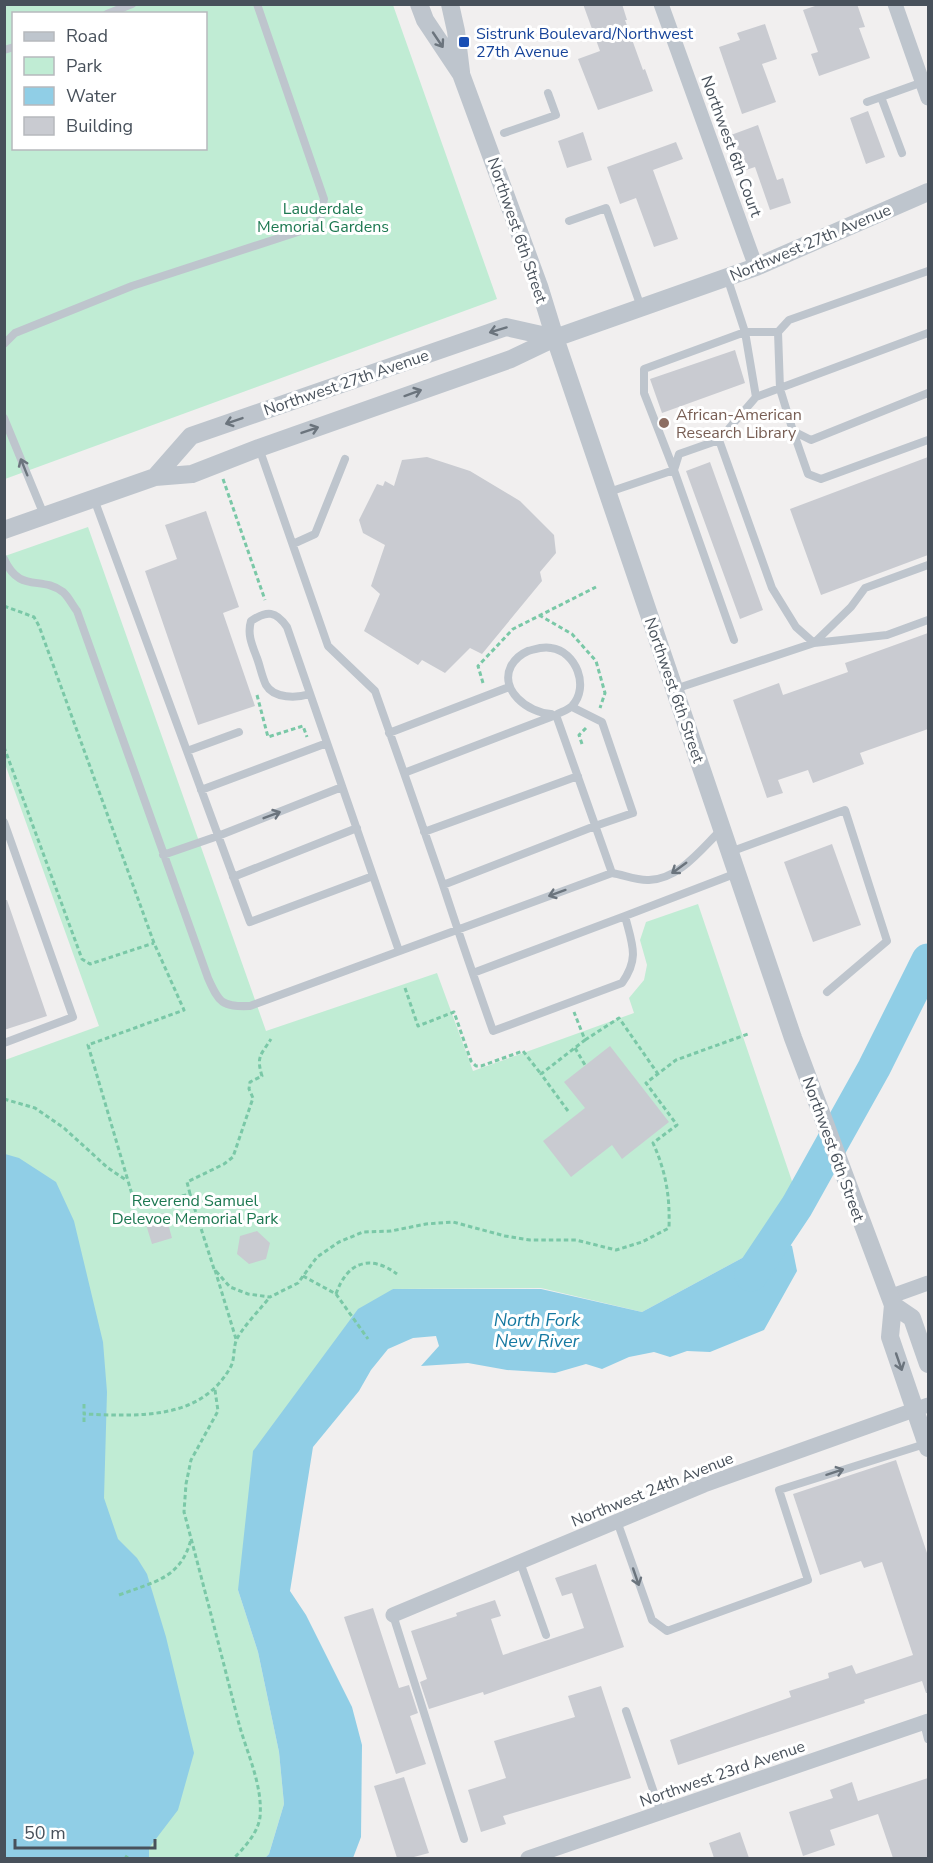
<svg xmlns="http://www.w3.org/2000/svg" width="933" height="1863" viewBox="0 0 933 1863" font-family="'Nunito Sans',sans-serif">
<rect width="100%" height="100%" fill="#f1efef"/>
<!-- green -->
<path fill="#c0ecd4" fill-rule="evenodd" d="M5,5H393L497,299L5,479ZM14,14H206V148H14Z
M88,527L266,1031L437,973L473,1071L634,1013L629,998L644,980L647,965L640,940L646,922L698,904L796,1193L744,1257L642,1312L541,1288L393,1289L238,1590L258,1652L279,1752L284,1804L269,1854L265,1858H5V1060L99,1026L5,764V556Z"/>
<!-- water -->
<path fill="#90cee6" d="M5,1154L19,1158L56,1182L74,1221L103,1342L107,1392L104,1498L118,1539L137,1558L147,1574L166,1637L194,1753L178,1810L149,1848V1858H5Z
M764,1233L792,1246L797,1271L764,1330L710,1352L687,1351L670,1357L654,1352L629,1357L602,1369L586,1364L555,1373L507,1370L468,1363L421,1366L439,1346L436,1336L413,1338L388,1349L371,1370L359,1391L313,1447L290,1591L306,1615L352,1707L362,1745L361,1837L353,1858H265L269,1854L284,1804L279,1752L258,1652L238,1590L253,1451L358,1309L393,1289H541L642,1312L744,1257Z"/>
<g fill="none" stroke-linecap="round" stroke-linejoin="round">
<!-- river -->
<path stroke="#90cee6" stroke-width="33" d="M751,1275L797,1206L874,1068L928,960"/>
</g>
<!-- building -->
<path fill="#c9cbd1" d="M583,4H622L627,20H625L643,70L645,69L653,91L598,110L578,59L600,51Z
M821,4H857L865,27L859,28L870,58L819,76L811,54L818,52L803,10Z
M765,24L777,59L762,64L776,102L742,114L719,47L740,40L737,33Z
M868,111L885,157L866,164L850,118Z
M758,125L777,180L783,178L791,203L770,210L755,167L743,171L731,135Z
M583,132L592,160L567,168L558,141Z
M676,142L683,159L653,170L678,239L654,247L636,198L620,204L607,167Z
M735,350L745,383L662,413L650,379Z
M427,457L470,471L520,501L554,535L556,553L540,572L542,581L482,654L470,648L445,673L422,660L418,665L364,631L380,594L371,586L385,545L363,533L359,520L377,484L383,486L385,481L394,486L402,460Z
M928,457V555L821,595L790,509Z
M710,462L763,610L740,619L686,471Z
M206,511L239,607L223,613L255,706L198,725L145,571L177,559L165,525Z
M928,633V729L860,753L864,764L813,783L808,770L778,780L783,793L767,798L733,700L779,683L783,695L848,672L845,663Z
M832,844L861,925L813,942L784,862Z
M4,900H7L47,1016L4,1030Z
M610,1046L669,1122L622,1159L612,1145L571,1177L543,1141L585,1108L564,1082Z
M165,1213L172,1238L152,1244L144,1218Z
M257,1231L270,1243L266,1259L249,1264L237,1254L240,1236Z
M896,1460L928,1556V1693H926L922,1681L864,1700L865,1703L678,1765L670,1740L791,1697L789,1691L829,1678L828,1673L852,1665L856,1674L913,1655L882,1562L864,1568L861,1561L820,1575L793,1494Z
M596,1564L624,1647L484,1695L483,1692L429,1709L420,1682L427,1679L411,1631L457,1616L456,1613L495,1600L501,1616L491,1619L503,1655L584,1628L572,1593L562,1596L555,1578Z
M373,1608L399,1688L409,1685L418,1713L410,1716L426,1764L396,1774L344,1617Z
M601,1686L631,1778L503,1816L506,1824L481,1832L468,1790L506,1778L494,1741L575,1717L568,1696Z
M404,1777L429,1853L410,1858H397L374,1786Z
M928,1778V1858H893L878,1814L830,1830L835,1845L803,1856L789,1812L833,1798L830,1790L852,1782L858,1801Z
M740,1832L749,1858H714L709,1843Z"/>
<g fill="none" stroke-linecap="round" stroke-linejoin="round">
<!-- path -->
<path stroke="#7ac8a7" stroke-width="3" stroke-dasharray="4.5 3" stroke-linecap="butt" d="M223,479L265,600
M4,606L34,617L39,626L154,943L184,1010L88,1045L136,1208L190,1194L214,1269L230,1287L248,1294L270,1297L298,1283L317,1257L339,1242L363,1232L391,1231L426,1224L453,1222L505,1236L530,1240H576L616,1250L642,1242L669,1228C670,1196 666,1172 653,1143L677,1125L646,1083L676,1060L748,1034
M539,615L572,634L596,661L605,693L600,708
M483,683L478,666L513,629L596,587
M257,695L268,737L303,726L307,737
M582,744L579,735L586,728
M4,747L82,959L90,964L154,943
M405,988L418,1026L454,1012L471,1061L476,1066H481L523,1051L541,1074
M585,1040L619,1018L658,1074
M575,1048L585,1065
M4,1099L35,1108L64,1128L108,1168L126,1180
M568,1111L541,1074L585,1040L574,1012
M190,1194L187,1182L224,1164L233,1157L253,1098L249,1089L250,1082L262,1076C256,1056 261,1055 271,1039
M215,1270L236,1339
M303,1276L336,1294L368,1339
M336,1294C347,1262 370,1254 397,1274
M215,1390L218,1411L191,1460L186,1484L184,1512C203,1583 221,1653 239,1724C247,1753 263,1786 260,1817C258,1833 244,1848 234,1858
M84,1404V1414C137,1416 200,1421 230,1368C235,1360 233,1350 236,1341C240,1330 262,1307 270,1297
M84,1422V1414
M119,1595C153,1582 181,1579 191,1539
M125,1856L128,1858"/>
<!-- service -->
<path stroke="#bec5cd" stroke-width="8" d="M107,14L132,4
M4,50L14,47
M881,97L902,153
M867,102L923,82
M504,133L556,115L548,93
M569,221L606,208L641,307
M928,271L789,320L778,332L780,389L793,431L811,440L928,393
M4,344L15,333L132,286L319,225L324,199L257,4
M756,397L928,333
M4,418L44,515
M793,431L808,474L821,479L928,440
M719,440L772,588L796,627L814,643L887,635L928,620
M259,448L328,646L375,691L404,773
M674,470L644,393V369L745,332H778
M674,470L679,454L719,440L756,397L745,332L727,277
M609,492L674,470L734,640
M94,499L250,922L373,876
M293,544L315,534L345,459
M4,559C20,594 41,575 63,592C68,596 73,606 77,611L208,978C219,1003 222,1007 250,1006L612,873C624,875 638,881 649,880C680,879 702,848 722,829
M675,689L814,643L851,607L865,588L928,565
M310,694C297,698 274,699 266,685C262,677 260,666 257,658C252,645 247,634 251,621C267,610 276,611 287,627L399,951
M551,714C528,713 499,690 511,666C515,659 521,654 528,651C536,649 543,646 551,648C576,651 590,687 572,706C568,710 561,712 556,715L612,873
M556,715L404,773L443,885L595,826L633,813L602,722L572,707
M389,733L509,687
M187,751L239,732
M201,790L327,743
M4,822L73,1017L4,1043
M424,832L578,776
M730,852L845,810L887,941L827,992
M163,855L218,836L342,787
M233,877L357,828
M443,885C459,934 476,983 493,1031L622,983C640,958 632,944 625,916L473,973
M625,916L737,873
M617,1521L652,1620L667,1631L808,1580L779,1490L925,1444
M520,1562L546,1635
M393,1615L464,1839
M626,1711L661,1813
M924,1723L928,1739"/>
<!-- minor -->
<path stroke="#bec5cd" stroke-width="15" d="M661,4L756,267
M895,4L928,98
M889,1297L928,1283
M393,1615L704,1485L928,1405
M528,1858L928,1721"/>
<!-- tertiary -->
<path stroke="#bec5cd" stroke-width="18" d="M419,4L425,20L461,74L539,286L555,338L793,1038L893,1305L890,1337L928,1448
M450,4L456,31L461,72
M155,477L191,436L506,327L555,338
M4,530L155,477L192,474L259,448L511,359L555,338L756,267L928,192
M893,1305L912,1318L928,1364"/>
</g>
<!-- one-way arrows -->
<defs><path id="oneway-shaft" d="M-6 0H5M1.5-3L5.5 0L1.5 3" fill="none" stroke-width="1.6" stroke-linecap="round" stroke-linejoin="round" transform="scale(1.5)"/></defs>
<g stroke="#6b747d">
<use href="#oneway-shaft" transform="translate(438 40) rotate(56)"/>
<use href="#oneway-shaft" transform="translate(498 330) rotate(163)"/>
<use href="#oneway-shaft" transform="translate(413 393) rotate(-20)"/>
<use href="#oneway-shaft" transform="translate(234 421) rotate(161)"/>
<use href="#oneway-shaft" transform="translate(310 430) rotate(-19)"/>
<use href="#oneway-shaft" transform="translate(24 467) rotate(-112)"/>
<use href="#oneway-shaft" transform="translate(272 815) rotate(-21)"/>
<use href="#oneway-shaft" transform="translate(679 868) rotate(144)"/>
<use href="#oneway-shaft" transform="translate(557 893) rotate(160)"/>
<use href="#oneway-shaft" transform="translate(899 1362) rotate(71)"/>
<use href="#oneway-shaft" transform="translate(835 1472) rotate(-18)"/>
<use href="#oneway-shaft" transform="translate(636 1577) rotate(71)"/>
</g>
<!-- markers -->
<rect fill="#1a4fb4" stroke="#fff" stroke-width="2" x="458" y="36" width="12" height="12" rx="3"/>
<circle fill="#8d6e63" stroke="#fff" stroke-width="2" cx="664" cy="423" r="6"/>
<g text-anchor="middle" stroke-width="6" stroke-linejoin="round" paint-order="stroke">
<!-- transit labels -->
<g font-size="16" fill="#164399" stroke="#fff" text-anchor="start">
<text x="476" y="39">Sistrunk Boulevard/Northwest<tspan x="476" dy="18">27th Avenue</tspan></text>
</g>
<!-- street labels -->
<g font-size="16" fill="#48515b" stroke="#fff">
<text transform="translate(732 146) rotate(70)" y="6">Northwest 6th Court</text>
<text transform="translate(518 230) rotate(71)" y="6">Northwest 6th Street</text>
<text transform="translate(810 242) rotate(-23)" y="6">Northwest 27th Avenue</text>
<text transform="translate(346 382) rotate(-19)" y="6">Northwest 27th Avenue</text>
<text transform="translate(675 690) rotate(71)" y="6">Northwest 6th Street</text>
<text transform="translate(834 1149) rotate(70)" y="6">Northwest 6th Street</text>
<text transform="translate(652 1489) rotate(-22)" y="6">Northwest 24th Avenue</text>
<text transform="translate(722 1773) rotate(-19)" y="6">Northwest 23rd Avenue</text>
</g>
<!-- park labels -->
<g font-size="16" fill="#1d7851" stroke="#fff">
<text x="323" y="214">Lauderdale<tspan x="323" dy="18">Memorial Gardens</tspan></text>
<text x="195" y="1206">Reverend Samuel<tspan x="195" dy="18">Delevoe Memorial Park</tspan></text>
</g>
<!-- education labels -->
<g font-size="16" fill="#785e54" stroke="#fff" text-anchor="start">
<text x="676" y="420">African-American<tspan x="676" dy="18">Research Library</tspan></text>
</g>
<!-- water labels -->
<g font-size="18" font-style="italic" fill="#1579a1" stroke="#fff">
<text x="537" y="1326">North Fork<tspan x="537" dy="21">New River</tspan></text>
</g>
</g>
<!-- border -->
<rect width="933" height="1863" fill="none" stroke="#48515b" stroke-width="12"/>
<!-- legend -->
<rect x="12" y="12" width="195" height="138" fill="#ffffff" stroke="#b6b9bd" stroke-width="1.5"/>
<rect x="24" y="32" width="30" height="9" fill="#bec5cd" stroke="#b6b9bd" stroke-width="1.5"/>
<text x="66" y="42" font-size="18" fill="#48515b">Road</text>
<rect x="24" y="57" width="30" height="18" fill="#c0ecd4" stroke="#b6b9bd" stroke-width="1.5"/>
<text x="66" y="72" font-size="18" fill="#48515b">Park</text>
<rect x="24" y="87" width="30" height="18" fill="#90cee6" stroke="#b6b9bd" stroke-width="1.5"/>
<text x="66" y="102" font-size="18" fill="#48515b">Water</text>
<rect x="24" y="117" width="30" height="18" fill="#c9cbd1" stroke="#b6b9bd" stroke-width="1.5"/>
<text x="66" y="132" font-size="18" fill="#48515b">Building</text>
<!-- scale -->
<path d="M15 1839v9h140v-9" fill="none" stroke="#48515b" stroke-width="3"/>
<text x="24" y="1839" font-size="18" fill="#48515b" stroke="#ffffff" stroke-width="4.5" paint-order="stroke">50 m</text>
</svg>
